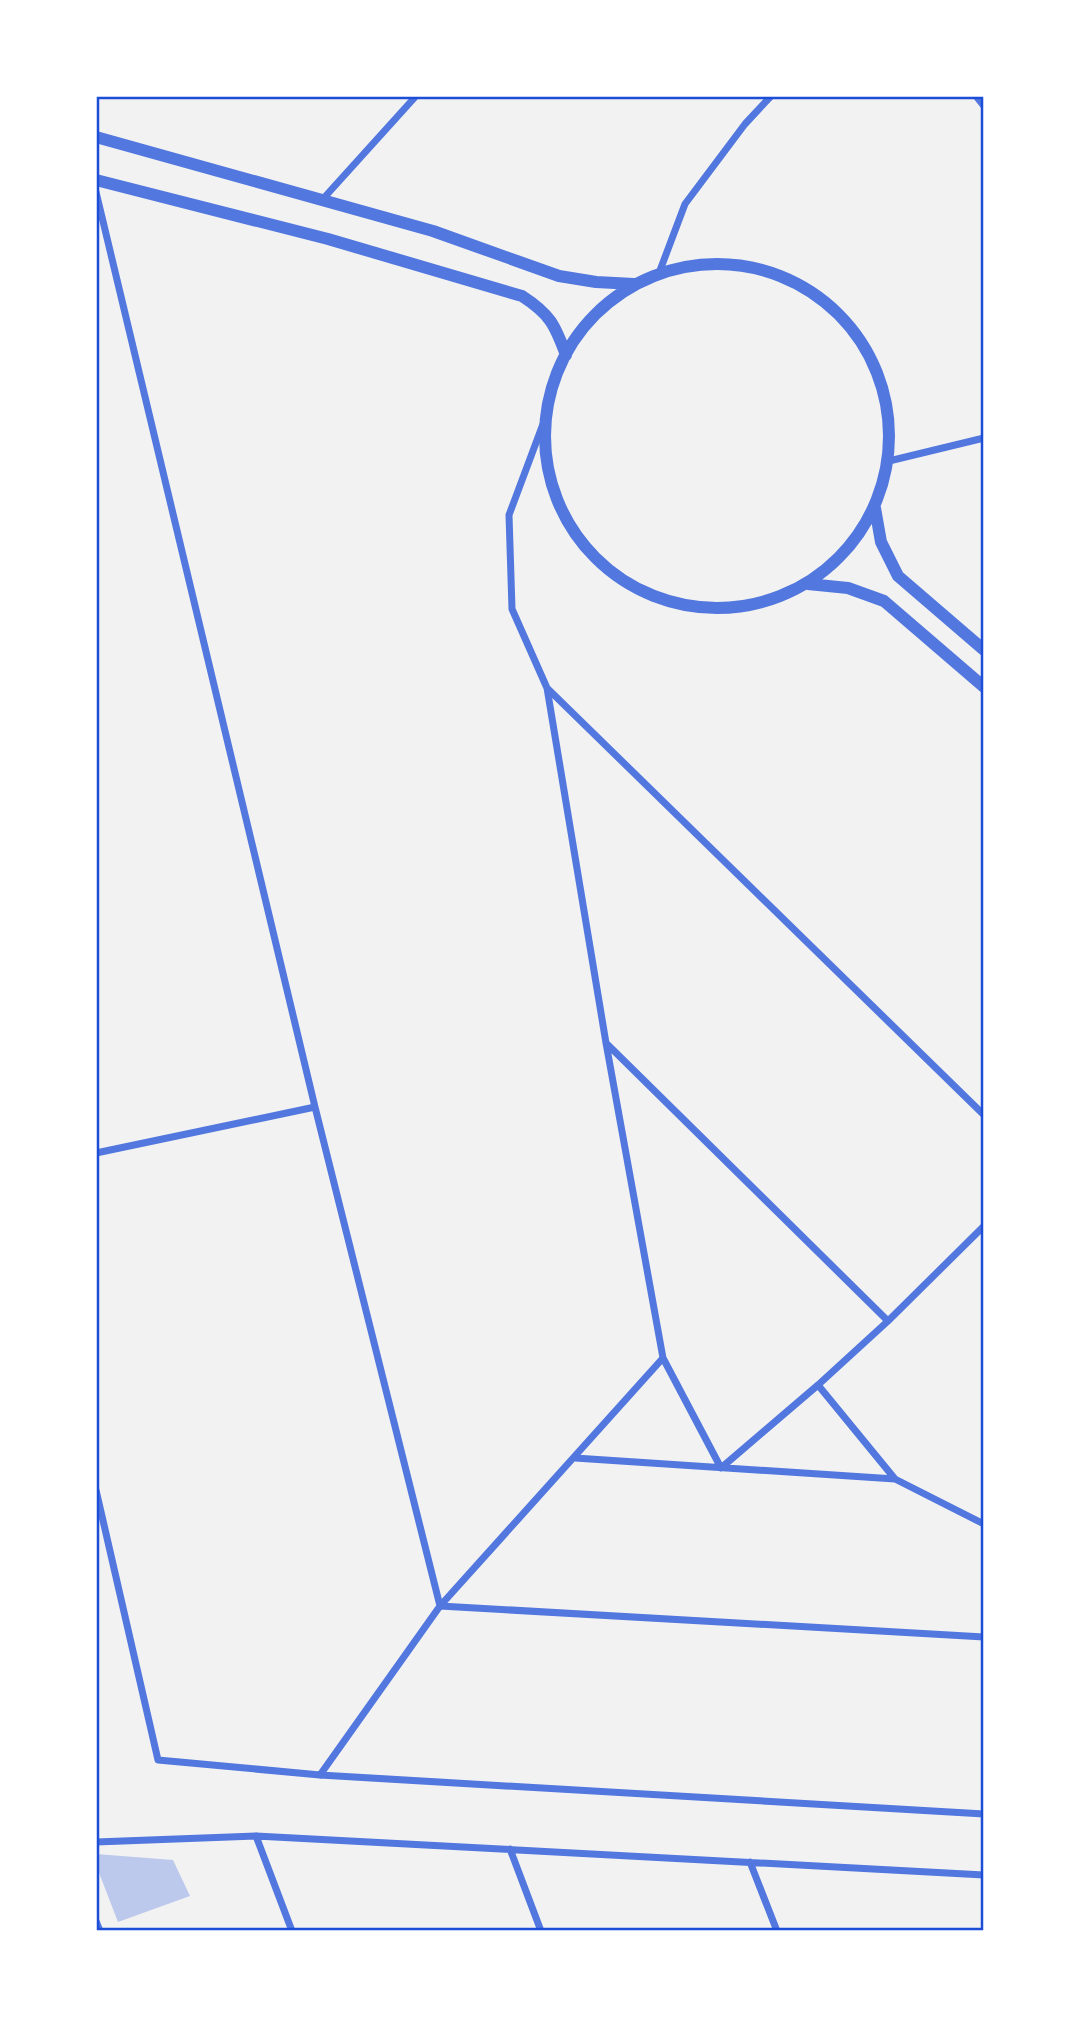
<svg xmlns="http://www.w3.org/2000/svg" width="1080" height="2027" viewBox="0 0 1080 2027" font-family="Ubuntu,sans-serif">
<rect width="100%" height="100%" fill="#f2f2f2"/>
<!-- building -->
<path fill="#bdc9ec" d="M96,1854L173,1860L190,1896L118,1922L96,1865Z"/>
<g fill="none" stroke-linecap="round" stroke-linejoin="round">
<!-- minor -->
<path stroke="#5277de" stroke-width="7" d="M976,96L984,106
M96,192L315,1107L440,1606
M322,200L416,96
M659,273L685,204L745,124L771,96
M543,424L509,515L512,609L547,688L606,1043L663,1358L721,1468L818,1385L888,1321L984,1226
M889,461L984,438
M548,689L984,1115
M606,1043L888,1321
M96,1153L315,1107
M818,1385L895,1479L984,1524
M575,1458L895,1479
M96,1490L158,1760L320,1775L984,1814
M440,1606L984,1637
M320,1775L440,1606L663,1358
M256,1836L292,1931
M96,1842L256,1836L984,1875
M510,1849L541,1931
M750,1862L777,1931
M96,1921L100,1931"/>
<!-- tertiary -->
<path stroke="#5277de" stroke-width="12" d="M96,137L433,231L559,276L596,282L634,284
M96,180L328,239L522,296C550,314 555,325 566,355
M545 436a172 172 0 1 1 344 0a172 172 0 1 1-344 0Z
M875,508L881,542L898,576L984,650
M808,584L848,588L884,601L984,687"/>
</g>
<!-- border -->
<rect width="1080" height="2027" fill="none" stroke="#ffffff" stroke-width="196"/>
<rect x="98" y="98" width="884" height="1831" fill="none" stroke="#1d4ed8" stroke-width="2.5"/>
</svg>
